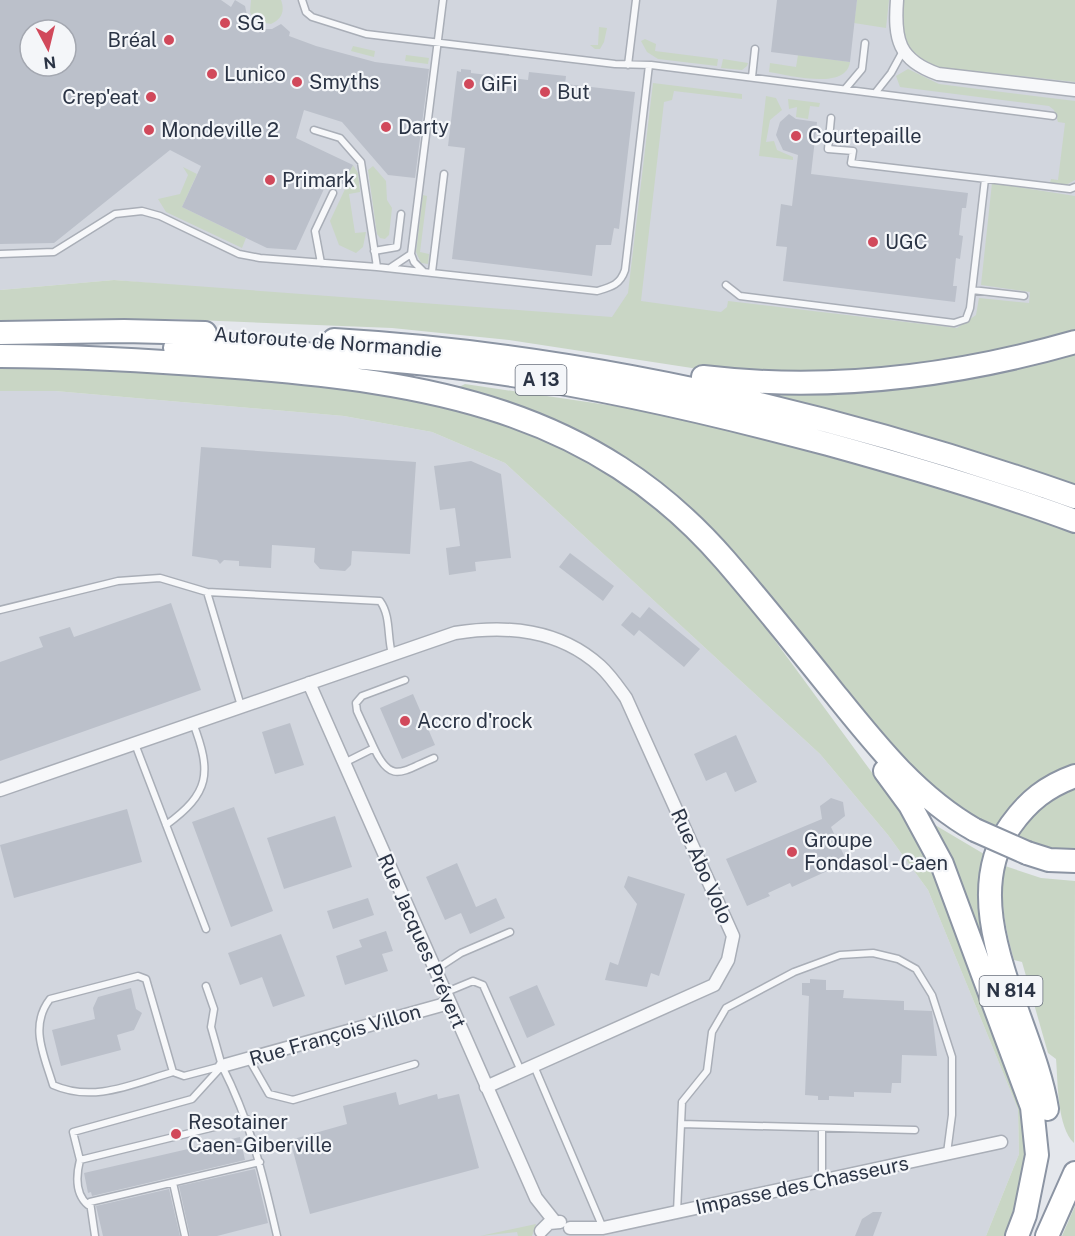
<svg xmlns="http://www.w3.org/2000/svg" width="1075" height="1236" viewBox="0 0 1075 1236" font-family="'Public Sans',sans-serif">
<rect width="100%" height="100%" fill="#e4e7ec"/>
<!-- built -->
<path fill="#d2d6de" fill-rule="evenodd" d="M0,0H1075V321L871,345L114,280L0,290ZM30,30H66V66H30Z
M0,391H55L344,416L432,432L505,463L820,754L888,835L928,890L1018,1109L1019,1154L986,1236H0Z"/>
<!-- green -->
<path fill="#c9d6c5" d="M251,0H281C285,11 282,19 271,24L255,21L250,12Z
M857,0H889L886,28L854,23Z
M903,0H1075V82L938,67C905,53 899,35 903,0Z
M599,27L607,28L604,42L600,49H595L590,45H598Z
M645,39L656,44L655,51L718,59L717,66L658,59L647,52L641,41Z
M353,46L375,51L374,57L351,51Z
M406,55L429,58L428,64L405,61Z
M798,55L850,62C846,91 789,75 769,72L770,63L796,67Z
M723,59L748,63L747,66L742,70L721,68Z
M908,69L939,84L1075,101V180L1066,185L1050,183L1051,179L1058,180L1065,123L1058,122L1054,110L1049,106L900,87L896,76Z
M653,83L742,94V99L674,91L672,100L664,102L641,301L721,312L727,307L728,301L957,328L976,315L979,298L1029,303L1030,292L981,285L992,183L1075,196V335L1025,350L872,374L718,372L509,340L392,328L171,319L0,320V290L114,280L612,317L628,293Z
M766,96L776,98L782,110L770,120L766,142L774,141L777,150L793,157V160L759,156Z
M788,99L820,103L819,107L810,106L808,119L796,117L797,107L789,109Z
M353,165L358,173L360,192L349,194L355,233L366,232L363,247L356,253L339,245L330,221L346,187L343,184Z
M373,166L386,181L387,200L392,208L389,235L385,239L380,238L377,234L368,170Z
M183,167L197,174L182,207L246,238L242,248L166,212L158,199L180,194L188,175Z
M423,195L427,196L420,252L429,254L428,264L421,263L416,252Z
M1075,350V485L909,431L761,393Z
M0,366L75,367L301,382L440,402L535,433L592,462L631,488L674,521L731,581L901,812L921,846L939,889L1023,1110C1030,1161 1021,1187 1008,1236H986L1019,1154L1018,1109L928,890L888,835L820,754L505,463L432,432L344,416L55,391H0Z
M465,384L655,412L870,464L1075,530V764C1037,775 1015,800 993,830L970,820L917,776L691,516L455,389Z
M1075,789V856L1015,841C1032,814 1045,802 1075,789Z
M930,822L984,854L982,871L1016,1030Z
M1005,866L1041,878L1075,881L1074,1143C1057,1127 1058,1082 1056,1059L1048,1053L1022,962L1014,960C1005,927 999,899 1005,866Z
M1075,1206V1236H1062Z
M536,1224L532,1236H518L517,1232L480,1236Z"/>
<!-- building -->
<path fill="#bbc0ca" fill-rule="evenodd" d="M0,0H221L231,7L235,0L245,6L248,20L259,29H272L281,24L290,32L289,36L316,46L375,62L429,69L415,178L388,175L342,122L304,110L296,138L353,165L343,184L329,178L296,250L267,248L182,207L201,166L170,150L54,243L0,244ZM30,30H66V66H30Z
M777,0H857L850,62L771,52Z
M461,69L471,70V73L528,80L529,72L566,76L565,84L635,92L619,229L614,228L611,245H596L592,276L452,259L465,148L448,146L457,71L461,72Z
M789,114L796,119L817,122L811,174L968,193L966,208H962L959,235L963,236L960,259L956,258L953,286H957L955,302L783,281L787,247L776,246L781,204L792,206L798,155L783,150L776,135L780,122Z
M201,447L416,462L410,554L352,551L351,565L345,571L320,569L314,562L315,548L272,545L271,568L239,566V561L224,560L220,564L217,560L192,556Z
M471,461L501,474L511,558L475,562L476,571L449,575L446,548L460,546L455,508L440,510L434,466Z
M570,553L614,586L603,601L559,567Z
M171,603L201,690L0,761V662L43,647L39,637L70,627L74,637Z
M649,607L700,649L684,667L639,630L634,636L621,625L632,612L640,618Z
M413,694L435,745L402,759L380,708Z
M290,723L304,765L275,774L262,732Z
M736,735L757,782L735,792L726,772L706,781L694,754Z
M831,798L843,802L845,816L831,827L847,862L792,887L790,883L768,893L770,896L747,906L726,859L822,819L820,806Z
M234,807L273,911L231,927L192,822Z
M127,809L142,862L14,898L0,845Z
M335,816L352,867L284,889L267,838Z
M457,863L476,907L496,898L505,918L470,934L461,913L445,920L426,877Z
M628,876L685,894L659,976L651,973L647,987L605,980L610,962L618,965L637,904L624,887Z
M368,898L374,915L333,929L327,911Z
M386,931L393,951L382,954L388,971L345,985L336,956L362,947L359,940Z
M281,934L305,996L273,1007L262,977L240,985L228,953Z
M810,979L826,980V990H844L843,998L904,1001V1010L932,1011L937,1056L902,1055L901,1083H892L891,1093L854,1092V1097L829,1096V1100H818V1096L805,1095L809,996L802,995V983H810Z
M537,985L555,1025L527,1038L509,997Z
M131,988L136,1009L142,1013L134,1030L117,1035L121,1050L61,1066L52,1030L95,1019L93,1008L98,997Z
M396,1092L399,1105L437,1094L438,1099L459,1094L479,1168L310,1214L290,1140L347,1124L343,1106Z
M240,1137L245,1160L92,1196L91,1192L88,1193L84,1173Z
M255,1169L268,1223L217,1236H190L179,1186Z
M169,1189L180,1236H103L96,1206Z
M873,1212H882L873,1236H855L862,1219Z"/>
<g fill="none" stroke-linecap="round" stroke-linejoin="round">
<!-- lane casing -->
<g stroke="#a9aeb7" stroke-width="9">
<path id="lane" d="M302,0L306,12L312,17L366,34L615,64L651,65L1053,116
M628,65L636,0
M752,77L755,49
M846,88L862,69L865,43
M876,92L891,73L903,51
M831,118L828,149L853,151L851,163L1070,189L1075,187
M314,130L340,138L361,162L377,267
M374,251L397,247L401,214
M0,254L54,252L115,214L142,211L160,216L239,254L260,258L377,267L597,291C611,287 620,285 625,270L649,65
M321,263L315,231L333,193
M390,268L411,254
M423,271L414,262L411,254L443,0
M432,272L444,174
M726,285L740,296L954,323L966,319L970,308L985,179
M972,290L1024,296
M207,592L241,706
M0,610L118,581L160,578L207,592L380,601C391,616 387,636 392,654
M135,744L206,929
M374,748C391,785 402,771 434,758
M344,763L374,748L357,711L356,703L362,696L405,680
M166,825C210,793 212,773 193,723
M435,970L461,953L510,932
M444,993L473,981L483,985L521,1071
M249,1059L269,1094L293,1100L415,1064
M534,1066L603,1228
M173,1072C132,1084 94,1103 53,1085C44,1055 29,1026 50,999L138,976L146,979L173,1072L184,1076L222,1066L211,1027L214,1009L206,986
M247,1119L80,1160L73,1132L192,1099L222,1066C251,1123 263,1175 277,1236
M681,1124L915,1130
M822,1128V1180
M80,1160C76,1176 75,1194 88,1205
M173,1183L185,1236
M677,1212L682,1102L707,1071L712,1032L726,1008L794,972L840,955L873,953L898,959L916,969L932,995L952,1057V1115L947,1153
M95,1236L90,1202L260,1162"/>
</g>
<!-- street casing -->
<g stroke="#a9aeb7" stroke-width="15">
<path id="street" d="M897,0C894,39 898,60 938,74L1075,90
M309,683L536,1198L555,1222
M0,790L455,633C507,625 559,629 600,666C610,675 618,687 626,698L733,936L728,960L714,985L486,1087
M222,1066L449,1003
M570,1228H603L1001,1142
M541,1231L549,1223L560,1222"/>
</g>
<!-- highway casing -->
<g stroke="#8b94a3" stroke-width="26">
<path id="highway" d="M0,333L124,331L205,333
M334,340C588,355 835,413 1075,497
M175,348C288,352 400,358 512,375C618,391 724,416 828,444C911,467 994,491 1075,521
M0,356C79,356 158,361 236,367C426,382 593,408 725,560C763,604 799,649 835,694C876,745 917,797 975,830
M703,377C829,392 953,377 1075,342
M885,771L910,805L942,864L1032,1107L1037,1155L1025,1215L1017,1236
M1027,853L1049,860L1075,861
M1047,1109C1034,1023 952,907 1011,825C1028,801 1047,786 1075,776
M1047,1236L1075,1173"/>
</g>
<!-- lane -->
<use href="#lane" stroke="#f7f8fa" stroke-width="6"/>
<!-- street -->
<use href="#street" stroke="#f7f8fa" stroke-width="12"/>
<!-- highway -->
<use href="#highway" stroke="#fff" stroke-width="22"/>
<!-- highway-bridge casing -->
<g stroke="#8b94a3" stroke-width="26" stroke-linecap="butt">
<path id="highway-bridge" d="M975,830L1027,853"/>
</g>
<!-- highway-bridge -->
<use href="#highway-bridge" stroke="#fff" stroke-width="22"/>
</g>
<!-- markers -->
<g fill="#d1495b" stroke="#f4f6f9" stroke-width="2">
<circle cx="225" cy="23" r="6"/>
<circle cx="169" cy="40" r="6"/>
<circle cx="212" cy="74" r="6"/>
<circle cx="297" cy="82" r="6"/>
<circle cx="469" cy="84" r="6"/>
<circle cx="545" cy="92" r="6"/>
<circle cx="151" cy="97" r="6"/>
<circle cx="386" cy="127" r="6"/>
<circle cx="149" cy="130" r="6"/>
<circle cx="796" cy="136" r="6"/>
<circle cx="270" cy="180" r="6"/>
<circle cx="873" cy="242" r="6"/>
<circle cx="405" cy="721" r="6"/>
<circle cx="792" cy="852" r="6"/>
<circle cx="176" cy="1134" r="6"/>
</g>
<g text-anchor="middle" stroke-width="4.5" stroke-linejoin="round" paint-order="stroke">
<!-- shield labels -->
<g fill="#f4f6f9" stroke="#676e7b" stroke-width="1.5">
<rect x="515.5" y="365" width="51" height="30" rx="4.5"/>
<rect x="979.5" y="976" width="63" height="30" rx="4.5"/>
</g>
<g font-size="18" font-weight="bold" fill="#2b3445">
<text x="541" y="386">A 13</text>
<text x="1011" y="997">N 814</text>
</g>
<!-- poi labels -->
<g font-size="20" fill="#2b3445" stroke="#f4f6f9" text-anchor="start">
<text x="237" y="30">SG</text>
<text x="157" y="47" text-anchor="end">Bréal</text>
<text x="224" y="81">Lunico</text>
<text x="309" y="89">Smyths</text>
<text x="481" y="91">GiFi</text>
<text x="557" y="99">But</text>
<text x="139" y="104" text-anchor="end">Crep'eat</text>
<text x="398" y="134">Darty</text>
<text x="161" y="137">Mondeville 2</text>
<text x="808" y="143">Courtepaille</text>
<text x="282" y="187">Primark</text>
<text x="885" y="249">UGC</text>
<text x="417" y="728">Accro d'rock</text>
<text x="804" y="847">Groupe<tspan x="804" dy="23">Fondasol - Caen</tspan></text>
<text x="188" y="1129">Resotainer<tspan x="188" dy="23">Caen-Giberville</tspan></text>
</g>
<!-- street labels -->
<g font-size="20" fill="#2b3445" stroke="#f4f6f9">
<text transform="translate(328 342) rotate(4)" y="7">Autoroute de Normandie</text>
<text transform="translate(702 866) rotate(66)" y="7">Rue Abo Volo</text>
<text transform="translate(422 941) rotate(66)" y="7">Rue Jacques Prévert</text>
<text transform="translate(335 1035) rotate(-16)" y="7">Rue François Villon</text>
<text transform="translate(802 1185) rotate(-12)" y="7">Impasse des Chasseurs</text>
</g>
</g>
<!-- north arrow -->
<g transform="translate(48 48) rotate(173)"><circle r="28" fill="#f4f6f9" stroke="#a4a8b1" stroke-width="1.5"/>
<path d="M0-4.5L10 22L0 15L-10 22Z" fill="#d1495b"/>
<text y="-9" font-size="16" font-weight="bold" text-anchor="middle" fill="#2b3445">N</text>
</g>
</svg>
